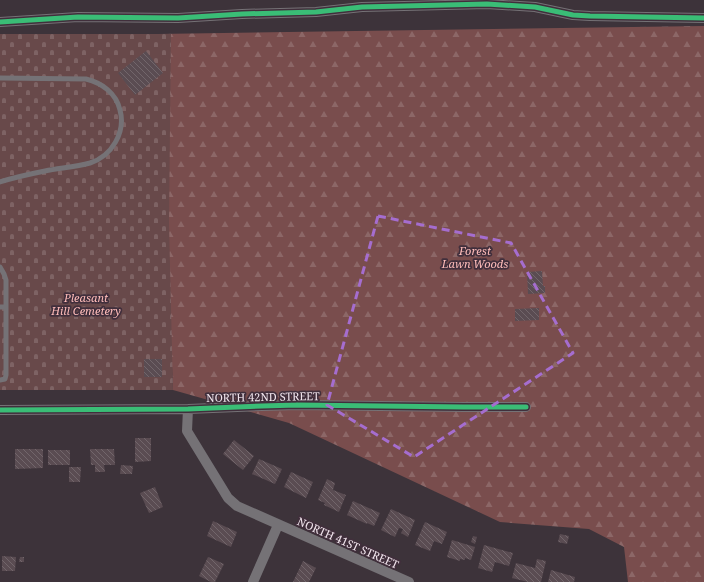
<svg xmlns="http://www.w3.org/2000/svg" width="704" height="582" viewBox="0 0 704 582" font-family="'Noto Serif',serif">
<defs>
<pattern id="forest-firs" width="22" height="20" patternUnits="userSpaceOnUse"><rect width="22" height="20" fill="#794d4d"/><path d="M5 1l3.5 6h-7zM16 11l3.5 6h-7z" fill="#8c6767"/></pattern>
<pattern id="cemetery-stones" width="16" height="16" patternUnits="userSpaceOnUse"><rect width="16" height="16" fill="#68494a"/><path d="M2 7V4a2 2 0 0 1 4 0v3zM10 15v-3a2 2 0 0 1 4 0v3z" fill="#7e6364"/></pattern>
<pattern id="building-back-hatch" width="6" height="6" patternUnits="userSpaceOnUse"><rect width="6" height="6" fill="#5a4c52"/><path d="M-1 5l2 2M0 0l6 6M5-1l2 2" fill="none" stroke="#72666b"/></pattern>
</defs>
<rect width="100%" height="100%" fill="#3d333a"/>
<!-- forest -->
<path fill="url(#forest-firs)" d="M704,26V582H628L624,547L589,529L500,522L289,423L173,390L158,34Z"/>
<!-- cemetery -->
<path fill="url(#cemetery-stones)" d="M0,34H171L169,223L173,390H0Z"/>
<!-- building -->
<path fill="url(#building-back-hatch)" d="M146,51L163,73L135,95L118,73Z
M542,271L543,286H545V293L528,294L527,272Z
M539,308V320L515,321V309Z
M144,359H162V377H144Z
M135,438H151V461L135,462Z
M234,440L254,456L243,470L223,454Z
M15,449H43V468L15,469Z
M90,449H114L115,465H104L105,472H95V465H91Z
M48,450H70V465H48Z
M259,459L282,469L275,484L252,474Z
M121,465L133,466L132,474H120Z
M69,467H81L80,482H69Z
M291,472L313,482L306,498L284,487Z
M327,479L335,483L333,490L346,495L339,512L324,505L325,503L318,500Z
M155,487L163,507L149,513L140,493Z
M353,501L380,513L374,526L367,523V524L347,515Z
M391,509L415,520L408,537L401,533L403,529L399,528L395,537L381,530Z
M213,521L237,532L231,547L207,536Z
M425,522L447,532L442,544L434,541L430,551L415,545Z
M560,534L569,536L567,544L558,542Z
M473,536L477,537L475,544L471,542Z
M452,540L475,547L471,560L465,558V560L460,559V561L447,557Z
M484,545L513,553L509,566L495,562L492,572L478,568Z
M2,556L16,557L15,571H2Z
M20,557H24V562H19Z
M208,557L224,564L215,582H211L199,576Z
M537,559L546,561L541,582H528L512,578L516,563L535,568Z
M303,561L316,568L309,582H293Z
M551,570L575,577L574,582H548Z"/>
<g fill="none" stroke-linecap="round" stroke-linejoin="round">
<!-- service -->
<path stroke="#757276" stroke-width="5" d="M0,78L86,79C102,83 116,93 120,110C126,132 112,156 90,163C75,167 60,168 45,171C30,174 15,177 0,182
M0,267L4,274L6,280V375L5,379L0,380
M0,307H6"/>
<!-- minor -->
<path stroke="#757276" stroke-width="10" d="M0,22L78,17L178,18L242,14L316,12L362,7L487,4L535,7L573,15L590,16L704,18
M188,409L187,431L228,498L237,506L409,582
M0,410L188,409L262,406L297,405L464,407H526
M253,582L278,525"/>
<!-- cycleway casing -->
<g stroke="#412f3c" stroke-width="8">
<path id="cycleway" d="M0,22L78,17L178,18L242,14L316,12L362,7L487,4L535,7L573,15L590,16L704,18
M0,410L188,409L262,406L297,405L464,407H526"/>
</g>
<!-- cycleway -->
<use href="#cycleway" stroke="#3abd76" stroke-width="5"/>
</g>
<!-- marked area -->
<path fill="none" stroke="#a56dcf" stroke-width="3" stroke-dasharray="8 5" stroke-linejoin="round" d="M378,216L511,243L573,353L414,457L327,405Z"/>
<g text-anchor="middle" stroke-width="3.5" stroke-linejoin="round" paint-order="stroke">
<!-- park labels -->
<g font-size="11" font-style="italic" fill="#ffbdba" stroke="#412f3c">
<text x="475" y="255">Forest<tspan x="475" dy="13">Lawn Woods</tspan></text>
<text x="86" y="302">Pleasant<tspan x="86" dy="13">Hill Cemetery</tspan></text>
</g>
<!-- street labels -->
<g font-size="11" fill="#f2e6ee" stroke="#412f3c">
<text transform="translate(263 397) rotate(-1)" y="4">NORTH 42ND STREET</text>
<text transform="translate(348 543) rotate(24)" y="4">NORTH 41ST STREET</text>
</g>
</g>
</svg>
